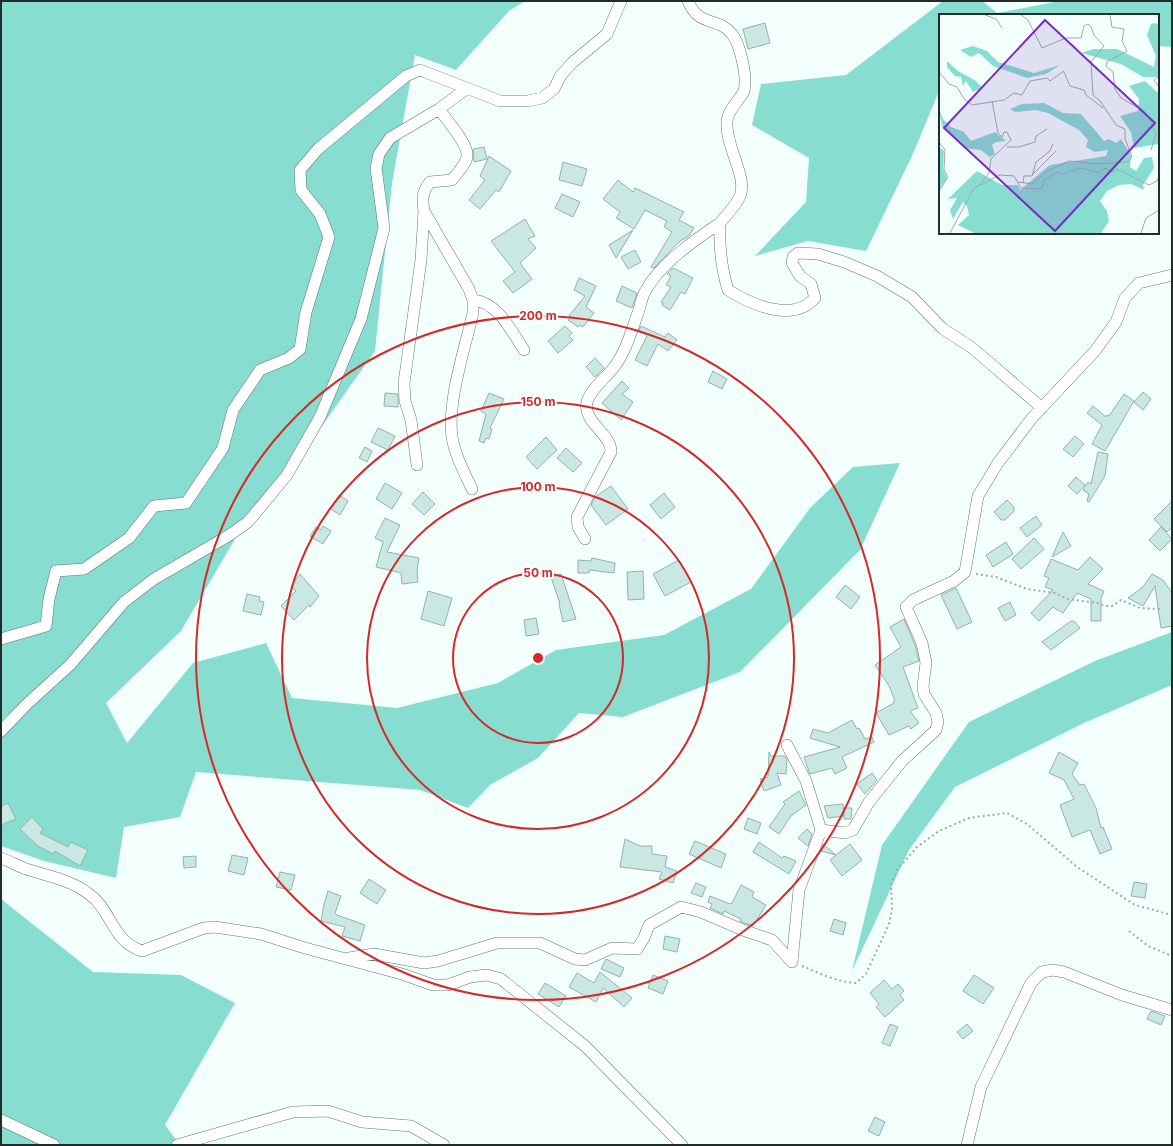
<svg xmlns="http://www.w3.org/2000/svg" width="1173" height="1146" viewBox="0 0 1173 1146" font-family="Inter,sans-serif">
<rect width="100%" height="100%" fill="#f3fffd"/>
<!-- green -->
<path fill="#86ddd0" d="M1,1H525L509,11L456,70L415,55L392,183L375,351L293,467L252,510L181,631L106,703L127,743L193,663L266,643L292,698L397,708L498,683L556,650L664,635L751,589L810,508L853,467L900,463L860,550L740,672L623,717L579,713L538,758L490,785L468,808L420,790L196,772L180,817L124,827L116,878L44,861L1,846Z
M943,1H982L997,13L1060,1H1172V47L1158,46V15H940V89L912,156L866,251L808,241L755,256L806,202L809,158L752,125L761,84L846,75Z
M1172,632V685L1084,723L955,787L909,850L852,971L882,845L969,722L1095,661Z
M1,899L93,972L181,975L235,1003L165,1125L180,1145H1Z"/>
<!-- building -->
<path fill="#cae8e3" stroke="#94b1ac" d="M765,23L770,43L748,49L743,29Z
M484,147L487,159L474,162L473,149Z
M489,156L511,171L499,192L496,190L480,209L469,200L485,180L480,176Z
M563,162L587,169L582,186L559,180Z
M618,180L633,192L635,188L684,212L679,220L694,228L689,236L680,241L654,268L651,267L672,232L664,227L667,221L645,210L634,229L616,218L620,212L603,199Z
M562,194L580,202L573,217L555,208Z
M525,219L535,236L528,239L536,248L520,263L532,279L513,293L503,281L515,272L491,241Z
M633,230L616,258L609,245Z
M635,250L641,262L628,269L621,257Z
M673,268L693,278L685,294L681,292L670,310L662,305L663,303L661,302L671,287L666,285L671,276L667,274Z
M579,278L596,286L586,307L594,313L583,327L580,325L578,327L568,320L571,318L569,316L585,296L574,290Z
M622,286L637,293L632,308L616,301Z
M565,326L572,333L569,336L573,340L558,353L548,341Z
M641,326L665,337L668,333L677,340L668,351L658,344L647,366L635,360L647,336L639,330Z
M595,358L604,368L595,377L586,367Z
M713,371L727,379L722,389L708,382Z
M622,381L629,388L622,394L633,402L621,420L602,403Z
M1143,392L1151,399L1143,410L1134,402Z
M385,393L398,394V407L384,406Z
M489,393L504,399L490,428L492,429L489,439L486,438L484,443L479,441L486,414L481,411Z
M1124,394L1134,401L1105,451L1092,444L1102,425L1087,413L1093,406L1106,417L1107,415L1109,416Z
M378,428L395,436L388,450L371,442Z
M1075,436L1084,444L1073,457L1063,449Z
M546,437L557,450L537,469L526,457Z
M365,447L372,451L367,462L359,458Z
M566,448L582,463L573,472L557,458Z
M1098,452L1108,454L1105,476L1089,502L1087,501L1089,494L1083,490L1088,482L1091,484Z
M1076,477L1085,485L1077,494L1068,486Z
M385,483L402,493L392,509L376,499Z
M611,486L628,509L606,525L591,505L595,497Z
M423,492L435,504L424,515L412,504Z
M664,493L675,507L661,519L650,505Z
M339,495L348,501L340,515L331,509Z
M1007,500L1014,507V511L1005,520H1001L994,512Z
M1172,501V527L1167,532L1154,519Z
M1036,516L1042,525L1027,537L1020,528Z
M385,518L400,525L387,552L419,558L417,571L418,582L402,584L401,573L376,567L383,542L375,538Z
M323,526L331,531L323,544L310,536L316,527L321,530Z
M1161,527L1172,539L1160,551L1149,540Z
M1063,532L1071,546L1052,557Z
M1034,538L1044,549L1021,569L1012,559Z
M1006,542L1013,554L993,567L986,555Z
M1090,557L1103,569L1088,584L1104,591L1101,598V621H1091V599L1077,593L1063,613L1053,607L1039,621L1031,613L1053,590L1045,587L1049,578L1044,576L1051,559L1078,570Z
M592,558L615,563L614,573L589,570V573H578V560L591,561Z
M679,560L691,582L665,596L653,574Z
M643,571L644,599L628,600L627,572Z
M300,574L319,596L310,607L309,605L294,620L281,606L296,591L291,586Z
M561,574L576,619L563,622L559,604H560L551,577Z
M1152,574L1163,580L1172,593V626L1161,628L1155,586L1143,606L1128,598L1143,587Z
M845,585L860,597L851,609L836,597Z
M956,588L972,622L957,629L941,595Z
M428,591L452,598L444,626L421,619Z
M247,594L260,597L259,601L264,602L261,615L243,611Z
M1010,602L1016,615L1005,621L998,608Z
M536,618L539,634L526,636L524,620Z
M904,619L915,645L919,661L903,667L918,708L910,711L919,723L911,729L909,726L889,735L876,713L894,703V698L889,686L875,665L901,647L890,627Z
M1071,621H1074L1080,628L1051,650L1042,642Z
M852,720L857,729L859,728L865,739L872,737L874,742L842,757L847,768L835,774L832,768L810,774L804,757L840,747L810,738L813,729L828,733Z
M769,752L771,756H785L787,760L786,774L777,773L781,785L764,791L760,779L768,777Z
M1059,752L1078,763L1072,774L1080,785L1084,784L1096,808L1101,828L1103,827L1112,849L1100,854L1090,830L1072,837L1060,805L1074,799L1064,780L1049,773Z
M872,773L877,780L865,794L857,784Z
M799,791L806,805L791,816L779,834L769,827L785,804L783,802Z
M8,803L16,819L1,825V806Z
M843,804L844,816L828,818L824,806Z
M844,808H852L851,819H844Z
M32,817L43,829L40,833L68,847L71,842L88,850L80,866L55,851L53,854L38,846L20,829Z
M748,818L761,823L757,834L744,829Z
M807,829L812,834L808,846L798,838Z
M625,839L640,846H652V854L667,856L665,867L677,871L673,883L659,879L662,872L620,867Z
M695,841L726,854L721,868L689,854Z
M759,842L782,858L784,856L796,861L789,874L753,852Z
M823,844L836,855L850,844L862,860L842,876L830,860L836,855L821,851Z
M232,855L248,858L244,875L228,871Z
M196,856V867L184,868L183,857Z
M280,872L295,875L291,890L276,887Z
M369,879L386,890L377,904L360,893Z
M1134,882L1147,884L1145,898L1131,896Z
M696,883L706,887L702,897L691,893Z
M741,885L754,892L752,897L766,905L753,926L744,923L740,921L741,919L724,911L723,914L710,908L712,904L708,902L710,896L730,904L732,903Z
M328,891L341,896L335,913L337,915L365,925L360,941L342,936L345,927L321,921L324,904Z
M834,919L846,923L843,935L830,931Z
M665,936L680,939L677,952L663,949Z
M606,959L624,968L620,977L601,969Z
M600,972L632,998L624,1007L603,988L596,1002L569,987L577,973L594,983Z
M653,975L668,981L663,994L648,988Z
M974,975L994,988L983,1004L963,991Z
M884,980L892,989L898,984L904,991L900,995L904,1000L885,1017L876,1007L879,1004L870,993Z
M545,983L566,996L559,1007L538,994Z
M1151,1011L1165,1016L1161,1025L1147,1019Z
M890,1024L898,1027L890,1046L882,1043Z
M967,1024L973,1031L963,1039L957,1032Z
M875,1117L885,1122L879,1136L868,1131Z"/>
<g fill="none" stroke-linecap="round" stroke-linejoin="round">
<!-- street casing -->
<g stroke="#5d7873" stroke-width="12">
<path id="street" d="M688,1C699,28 718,16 732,34C740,44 749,81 743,93C738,101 727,112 727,122C725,146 748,177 740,196C736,206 727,214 720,223C719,247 721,267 728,290C752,305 793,323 815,298L811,284L800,276L792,263L793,257L798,253L818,254L844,262L877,276L912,297L943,329L971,347L991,364L1042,408
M439,109C446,119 467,143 467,154C468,163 457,173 452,180L430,182C422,192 422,199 424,211L469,289L473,300V313C465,348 447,402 452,437C455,455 464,472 472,489
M473,300C498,302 512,332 524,350
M417,465L411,420L405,401L404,383L421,260L424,211
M585,539L578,527L577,517L611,452C612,434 582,422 587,402C591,388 607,377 615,366C627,349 632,329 639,310C641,303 642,296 646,290C660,264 696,239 720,223
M1,639L46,626L49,599L56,571L84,569L129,538L154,506L186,503L223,448L233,410L260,370L289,358L300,349L306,312L329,237L320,214L301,190L300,170L318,149L406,76L420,70L500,101H528L542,98L554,89L561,75L573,62L607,34L621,1
M1,731L28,703L70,665L124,602L154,579L228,536L248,522L287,475L320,417L361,319L384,228L376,168L379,154L390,138L439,109L466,89
M787,745L806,781L821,830
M1,858C9,861 18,866 26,869C48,876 71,880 89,894C112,910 111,941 142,951L204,928L215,927L261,934L305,948L402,974L433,985H448L470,977L487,975L501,979L585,1046L682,1145
M349,958L374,954L424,963L438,961L497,943H540L575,959L585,960L612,948L637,949L644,938L649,925L681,907L701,912L743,930L772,940L792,962
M792,962L799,890L821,830L845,833L853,830L869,802L902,761L936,730L938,722L936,713L924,694L923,686L926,663L922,643L906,607L913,600L954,581L965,572L978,496L998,463L1032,418L1095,351L1116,322L1125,298L1139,283L1172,275
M1,1120L54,1145
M177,1145L293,1112L328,1111L362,1122L411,1126L444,1145
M967,1145L981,1087L1031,983L1042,972L1053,970L1064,972L1122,995L1172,1010"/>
</g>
<!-- path -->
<path stroke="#9faba9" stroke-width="2" stroke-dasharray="2 3" stroke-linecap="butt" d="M976,574L996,577L1027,589L1055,593L1068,599L1097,603L1105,606H1112L1121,600L1140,608L1160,609
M1129,931L1148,946L1172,956
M802,966C819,973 837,982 856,983L866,974L889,924L892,909L891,885L897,870L917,847L939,831L969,818L1007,813L1027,824L1077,867L1135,905L1172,915"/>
<!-- street -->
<use href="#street" stroke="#fff" stroke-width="11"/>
</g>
<!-- distance rings -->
<g fill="none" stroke="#d62828" stroke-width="2">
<circle cx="538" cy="658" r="85"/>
<circle cx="538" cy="658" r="171"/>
<circle cx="538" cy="658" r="256"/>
<circle cx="538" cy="658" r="342"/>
</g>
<!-- overview -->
<g transform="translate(939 14)">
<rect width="220" height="220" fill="#f3fffd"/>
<path d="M216,9L220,11V63H204L182,50L142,39L155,35H178L215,53L217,42L208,21L212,10ZM34,32L48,37L59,48L95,59L121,51L107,60L88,64L54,52L40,39L32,43L21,36ZM8,47L19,57L37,67L43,74L34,78L27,67L24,72L22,63L16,62L8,53ZM206,67L220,80V130L195,134L192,118L181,102L199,97L200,85L190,72ZM105,89L124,99L142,100L165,127L170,125L177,129L182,125L192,141L191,153L197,157L205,144L213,143L215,154L204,171L205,176L192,170L180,171L168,177L161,187L168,197L170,207L162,219H35L19,211L30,201L28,192L24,188L14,205L11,196L18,184L9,185L38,157L63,171H79L81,176L111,151L167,142L169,136L156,138L147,133L149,126L140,116L109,99L97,96L76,98L71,95L83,90ZM0,94L4,105L12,113L25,118L32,127L56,118L67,127L57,128L53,131L56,140L51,143L42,136L24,134L23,129L3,113ZM0,133L5,137L4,155L8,164L0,176Z" fill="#86ddd0"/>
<path fill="none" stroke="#9faba9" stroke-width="1" d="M46,1L57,5L63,14M171,1L173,13L185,15L183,27L188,37L168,48L167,52L174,58L176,75L182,84L205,97L210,103L217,120L212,136M0,58L10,70L18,73L26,86L33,91L65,86L75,79L83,81L91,67L108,64L111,67L125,57M125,58L131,72L145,76L147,81L164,94M220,62L215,66L220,73M0,128L6,136L5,156L9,163L0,177M68,133H80L96,128L97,122L108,115M94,160L117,137M79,168L93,170L110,156L130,147L157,150L188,148L193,143L186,125V115L177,111L161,87L154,81L152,48L165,32L155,21L152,13L149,10L145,12L142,24H127L103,34L89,6L82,1M84,169L85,162H93L97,148L111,137L114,130M41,170L50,159L52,145L72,126L68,118H65L63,123L59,119L53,87M11,219L35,174L61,161L75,162L82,174L99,175L104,173L105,166L118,158L124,160L142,154L160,159L166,154L174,158L178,155L210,171L218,167L220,162M202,219L207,204L220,196"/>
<path fill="#7b2cbf" fill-opacity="0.15" stroke="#7b2cbf" stroke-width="2" d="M106,6L216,109L116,217L5,114Z"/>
<rect width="220" height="220" fill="none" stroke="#212d2b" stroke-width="2"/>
</g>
<circle cx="538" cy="658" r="6" fill="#d62828" stroke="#f3fffd" stroke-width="2"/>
<g font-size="12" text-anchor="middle" font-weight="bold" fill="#d62828" stroke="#f3fffd" stroke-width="4" stroke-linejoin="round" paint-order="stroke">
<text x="538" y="320">200 m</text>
<text x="538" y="406">150 m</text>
<text x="538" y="491">100 m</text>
<text x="538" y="577">50 m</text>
</g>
<!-- border -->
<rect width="1173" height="1146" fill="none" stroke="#212d2b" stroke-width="4"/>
</svg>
